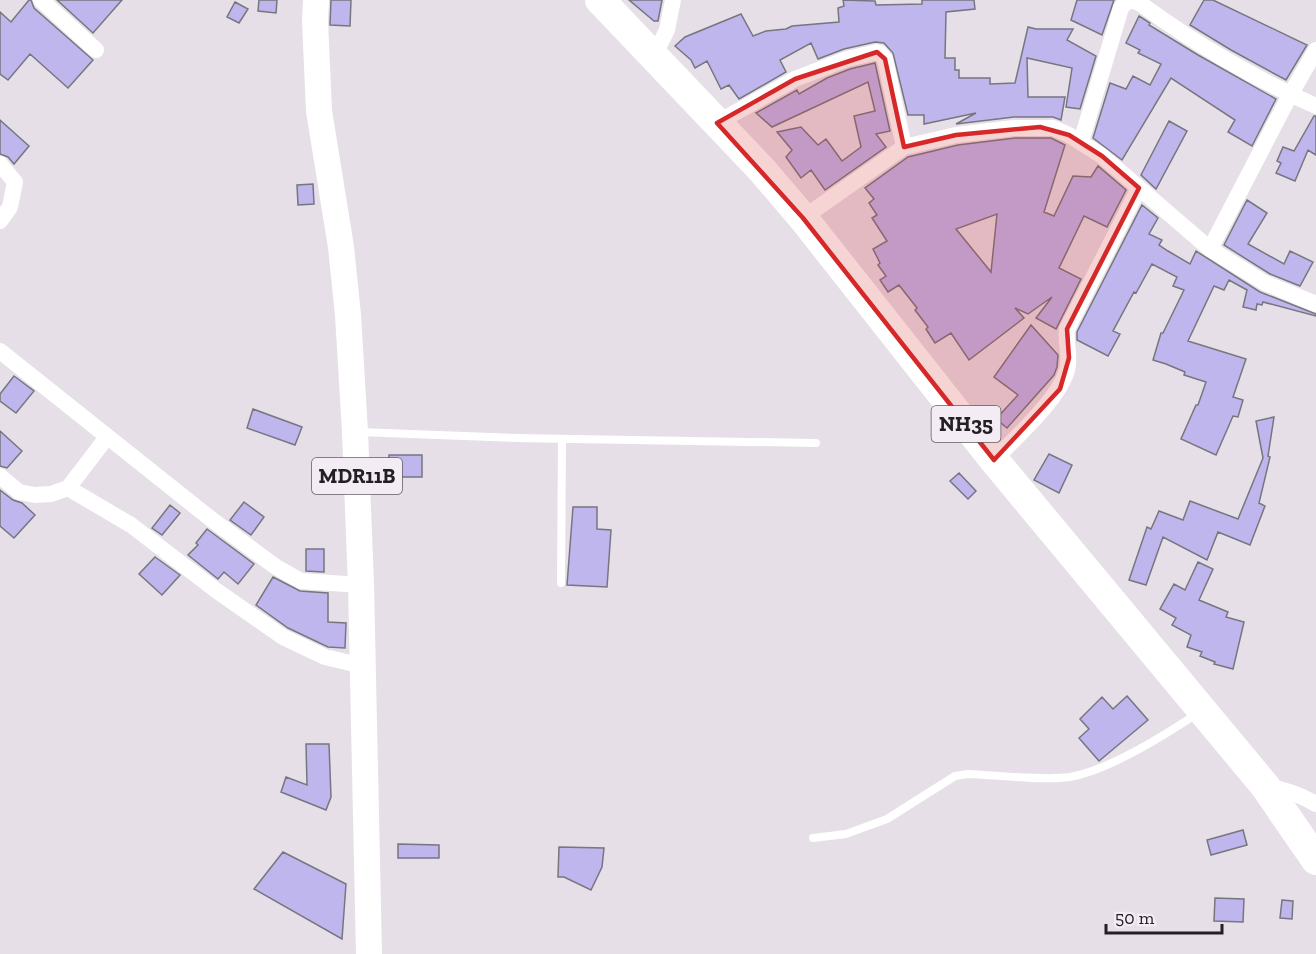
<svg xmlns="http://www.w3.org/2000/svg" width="1316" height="954" viewBox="0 0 1316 954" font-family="'Zilla Slab',serif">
<rect width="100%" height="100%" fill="#e6dfe8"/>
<!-- building -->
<path fill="#bfb6ed" stroke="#77767f" stroke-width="1.5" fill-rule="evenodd" d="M29,0H31L34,8L93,60L68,88L30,54L8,80L0,74V12L11,22Z
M57,0H122L93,33Z
M259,0H277L276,13L258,11Z
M331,0H351L350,26L330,25Z
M629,0H662L658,21H654Z
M843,0L875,1L876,5L922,4V0H974L975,9L946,12L945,58H955V70H959V78H990V84L1015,83L1028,27L1036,29H1073L1067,40L1096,56L1080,109L1066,107L1072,68L1027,58L1028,97H1065L1061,120L1053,117H1014L956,124L976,113L924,124V115H908L893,53L884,43L875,42L844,49L818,59L811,43L780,60L786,72L739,99L729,85L721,89L707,61L695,68L691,60L675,46L685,37L741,14L753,36L766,31L786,29L792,26L839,22L838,8L844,6Z
M1077,0H1114L1102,35L1071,20Z
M1204,0H1213L1307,45L1286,80L1231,50L1190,25Z
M235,2L248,9L239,23L227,17Z
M1139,16L1150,23L1149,25L1198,55L1276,99L1252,146L1228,132L1235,120L1171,78L1122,160L1093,138L1110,83L1126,89L1133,76L1150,85L1161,64L1138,53L1140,50L1126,43Z
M875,63L890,131L876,134L886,147L825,190L811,170L801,178L786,157L792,150L777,132L801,127L818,145L826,139L842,161L861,147L854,116L875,111L868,82L772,127L756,113L797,90L799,94L827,78L850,69Z
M1314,116H1316V155L1308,150L1295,181L1276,173L1281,163L1277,161L1283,147L1294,151Z
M0,120L29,146L14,164L8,157L0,154Z
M1169,121L1187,131L1156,189L1141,175Z
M1015,138H1051L1065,145L1044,212L1054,216L1073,176L1091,177L1098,166L1126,190L1107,227L1084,216L1059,268L1081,279L1056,329L1036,318L1052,297L1028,314L1015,308L1024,318L969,360L951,333L935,343L926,329L928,327L915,310L917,308L899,285L888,292L880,280L886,276L878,265L880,263L873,249L887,241L872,218L877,215L869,203L874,199L865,188L908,157L958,145ZM997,214L991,272L956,229Z
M313,184L314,204L298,205L297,185Z
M1247,200L1267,213L1248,244L1284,264L1290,251L1313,262L1300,286L1270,274L1224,245Z
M1142,205L1158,218L1149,234L1162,240L1159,245L1168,251L1190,264L1196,251L1260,292L1316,314V316L1263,302L1262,305L1257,304L1256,310L1243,307L1247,290L1229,280L1224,290L1214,286L1188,341L1246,359L1233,397L1243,400L1238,417L1233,416L1216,455L1181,439L1196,405H1198L1206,382L1184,375L1185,372L1166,364L1153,360L1161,333H1163L1184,290L1173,286L1177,277L1152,264L1136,293L1134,292L1113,331L1120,334L1108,356L1077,340V332Z
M1031,325L1058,355L1057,367L1054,375L1007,428L996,419L1018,395L994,377Z
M14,376L34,391L16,413L0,401V394Z
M253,409L302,427L295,445L247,428Z
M1274,417L1268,456L1270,457L1259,503L1265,506L1250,545L1218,532L1207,560L1163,537L1146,585L1129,580L1147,527L1151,529L1159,511L1183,520L1190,501L1238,519L1263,458L1256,421Z
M0,431L22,451L7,468L0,466Z
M1049,454L1072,465L1059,493L1034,480Z
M389,455H422V477H389Z
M959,473L976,491L968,499L950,481Z
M0,490L13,500L22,503L35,515L14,538L0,526Z
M244,502L264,517L251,535L230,520Z
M170,505L180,513L162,535L152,528Z
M573,507H597V529L611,530L607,587L567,585Z
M207,529L254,564L238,584L224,572L218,579L188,555L198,545L196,543Z
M306,549H324V572L306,571Z
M155,557L180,575L162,595L139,574Z
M1198,562L1213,569L1199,600L1228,612L1226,617L1244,622L1233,669L1214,664L1215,662L1200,656L1202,652L1187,647L1191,635L1172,625L1176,618L1160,609L1174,584L1185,590Z
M273,577L300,591L328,593V622L346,623L345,648L328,647L288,628L256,605Z
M1127,696L1148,720L1099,761L1079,738L1089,729L1080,719L1102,697L1113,709Z
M306,744H329L331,797L326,810L281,792L286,777L307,785Z
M1243,830L1247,845L1211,855L1207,840Z
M398,844L439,845V858H398Z
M559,847L604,848L602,867L591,890L564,877H558Z
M283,852L346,884L342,939L254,889Z
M1215,898L1244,899L1243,922L1214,921Z
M1282,900L1293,901L1292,919L1280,918Z"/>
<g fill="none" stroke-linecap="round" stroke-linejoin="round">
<!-- lane -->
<path stroke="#fff" stroke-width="8" d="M359,432L515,438L816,443
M561,583L562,439
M813,838L846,834L887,819L955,776L968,774C997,775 1043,781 1070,777C1109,770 1165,735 1198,713"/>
<!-- street -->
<path stroke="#fff" stroke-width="16" d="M41,0L96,50
M654,56L667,30L673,0
M717,123L795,79L847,59L877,52L880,53L885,59L904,147
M1081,142L1121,8L1127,1H1135L1141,4C1192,42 1257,80 1316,106
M0,164L15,182L10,207L0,221
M803,218L904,147L956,135L1014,128H1053L1069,135L1102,156L1210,249L1265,283L1316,304
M1210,249L1290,95L1316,50
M0,351L211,519L276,567L301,581L361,585
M994,460C1016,437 1059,399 1067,370C1071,356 1065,343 1067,329L1139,188
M0,476L19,492L35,495L51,494L68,488L107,437
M68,488L131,525L217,591L283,637L325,657L363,666
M1265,786C1285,789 1299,794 1316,804"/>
<!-- primary -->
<path stroke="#fff" stroke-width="26" d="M316,0L315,21L319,111L341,247L348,315L355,432L361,585L369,954"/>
<!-- highway -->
<path stroke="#fff" stroke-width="30" d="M600,0L762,170L803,218L994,460L1265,786L1316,860"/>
</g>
<!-- marked area -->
<path fill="#d62828" fill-opacity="0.2" stroke="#d62828" stroke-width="4.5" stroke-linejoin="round" d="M877,52L885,59L904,147L956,135L1040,127L1069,135L1102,156L1139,188L1067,329L1069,358L1060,389L994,460L803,218L717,123L795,79Z"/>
<g text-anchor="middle" stroke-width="4.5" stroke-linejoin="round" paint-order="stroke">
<!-- shield labels -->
<g fill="#f4ecf5" stroke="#625d63" stroke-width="1.5">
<rect x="931.5" y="406" width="69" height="36" rx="4.5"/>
<rect x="312" y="458" width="90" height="36" rx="4.5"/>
</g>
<g font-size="21" font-weight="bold" fill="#232024">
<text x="966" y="431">NH35</text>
<text x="357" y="483">MDR11B</text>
</g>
</g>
<!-- scale -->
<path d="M1106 924v9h116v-9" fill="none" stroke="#232024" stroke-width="3"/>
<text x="1115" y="924" font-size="18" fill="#232024" stroke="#f4ecf5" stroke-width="4.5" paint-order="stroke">50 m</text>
</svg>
